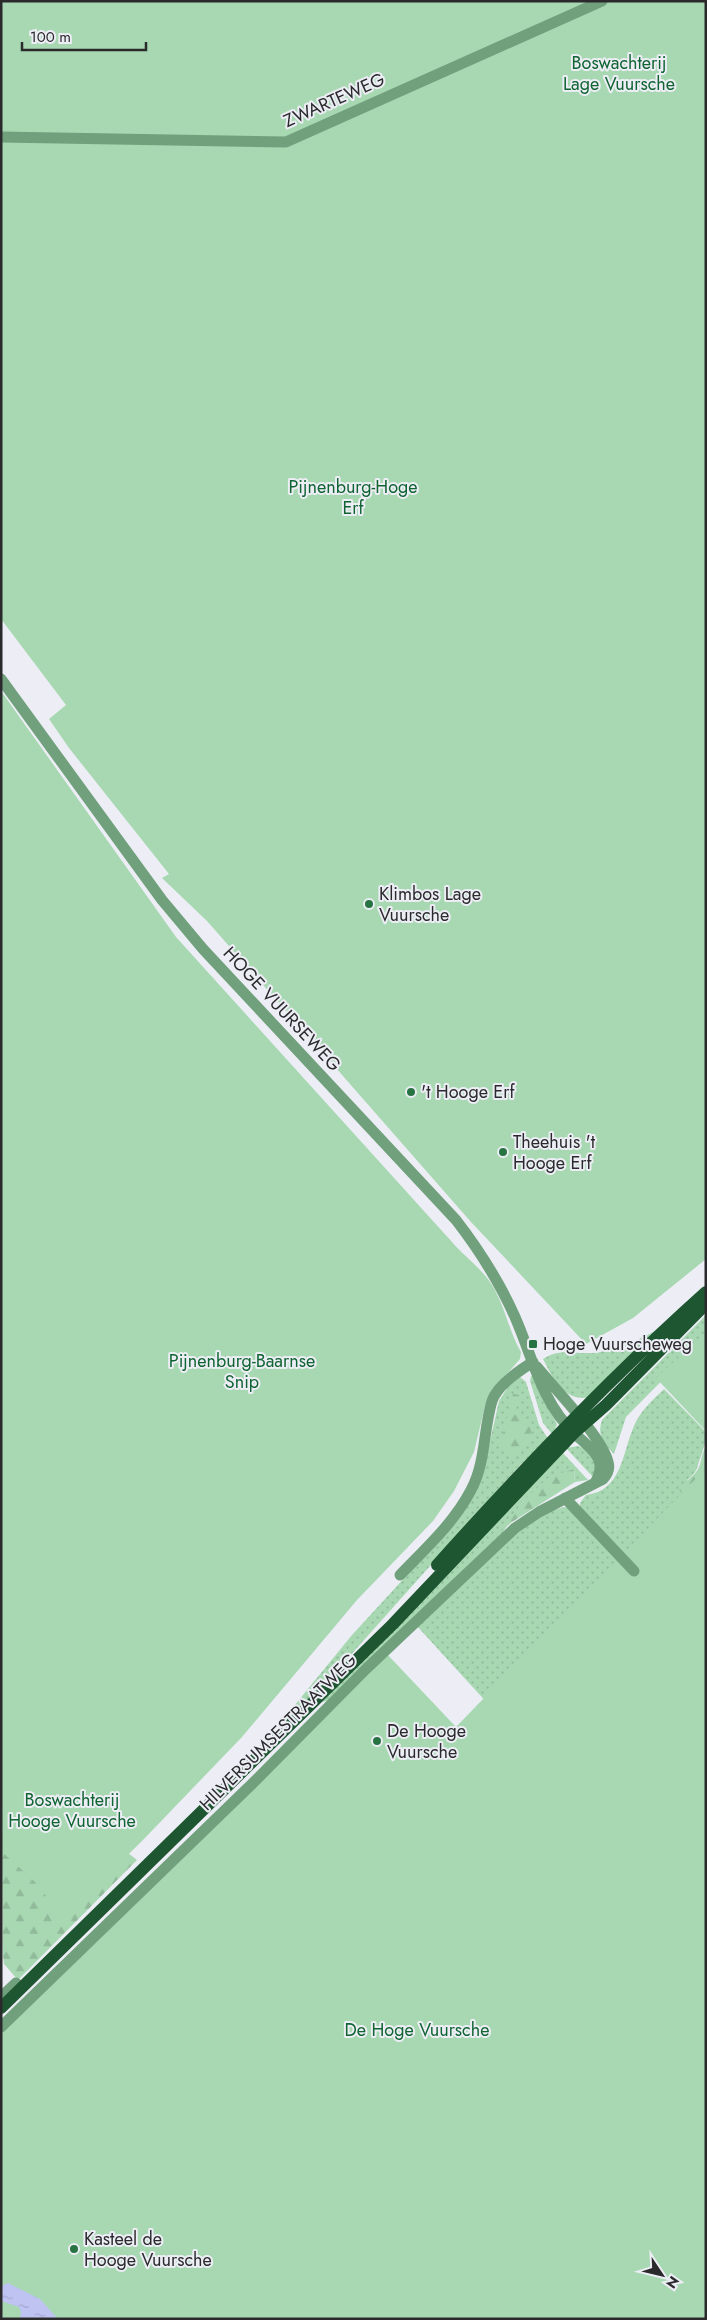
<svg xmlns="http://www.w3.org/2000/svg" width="707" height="2320" viewBox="0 0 707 2320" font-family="Jost,sans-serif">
<defs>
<pattern id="grass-dots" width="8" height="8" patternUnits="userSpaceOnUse" patternTransform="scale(1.25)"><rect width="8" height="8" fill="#a7d8b2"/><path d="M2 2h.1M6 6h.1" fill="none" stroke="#90ba99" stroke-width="1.8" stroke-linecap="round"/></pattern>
<pattern id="forest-firs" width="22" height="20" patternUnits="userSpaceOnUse" patternTransform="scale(1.25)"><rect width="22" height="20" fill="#a7d8b2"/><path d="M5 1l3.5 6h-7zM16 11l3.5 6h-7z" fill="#90ba99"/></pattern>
<pattern id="water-ripples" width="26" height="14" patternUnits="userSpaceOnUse" patternTransform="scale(1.25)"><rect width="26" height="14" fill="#bfc3f2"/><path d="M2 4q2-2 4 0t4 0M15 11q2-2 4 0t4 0" fill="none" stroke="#a4a8d0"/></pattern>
</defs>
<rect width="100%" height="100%" fill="#edeef5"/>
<!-- grass -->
<path fill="url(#grass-dots)" d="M706,1315V1336L626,1417L614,1454C603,1443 597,1435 602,1420Z
M655,1331L589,1397C565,1403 552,1377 543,1359C559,1348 574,1354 592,1353C610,1352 639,1340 655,1331Z
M531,1376L534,1377L557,1424L553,1435L543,1423L530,1381Z
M520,1377L526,1382L539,1425L549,1440L521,1464L315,1695L254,1755L352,1635L453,1525L484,1468L499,1401L508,1387Z
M664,1389L706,1432C706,1444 704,1446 701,1456C696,1469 699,1470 687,1480L694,1510L634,1565L580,1509V1503L586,1495C622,1491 622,1453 634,1426C640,1411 653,1400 664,1389Z
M578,1446C590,1450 597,1461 594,1474L592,1476L566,1448Z
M562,1452L588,1480L575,1482L574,1469L523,1501L500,1537L327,1701L320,1702Z
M563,1507L571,1508L628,1572L490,1706L416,1625C453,1590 501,1537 545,1513C550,1510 557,1510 563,1507Z"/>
<!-- forest -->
<path fill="url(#forest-firs)" d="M513,1394L521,1395L514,1414L532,1423L530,1437L515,1455L500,1448Z
M706,1447V1499L694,1510L678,1488C685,1482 696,1475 699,1467C702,1460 701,1454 706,1447Z
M574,1469L575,1482L512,1522L501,1531L523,1501L549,1477Z
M1,1754L137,1860L18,1980L4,1964L3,1955Z"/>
<!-- green -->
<path fill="#a7d8b2" d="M1,1H706V1259L633,1318L586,1344L471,1222L207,921L162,878L169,874L69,748L49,719L66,705L1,619Z
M1,691L176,937L452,1242C464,1256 482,1269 492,1285C505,1306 509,1332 521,1352L520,1359L491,1392L485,1406L474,1452L454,1491L433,1521L357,1600L242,1737L143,1840L64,1918L66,1915L54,1906L34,1881L1,1851Z
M706,1332V1431L656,1378Z
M706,1468V2319H1V2031L386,1653L456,1727Z"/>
<!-- water -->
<path fill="url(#water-ripples)" d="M8,2283L40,2299L58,2319H20L21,2312L19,2307L1,2301V2286Z"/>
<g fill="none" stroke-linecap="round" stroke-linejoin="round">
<!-- minor -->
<path stroke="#70a17c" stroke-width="11" d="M1,137L286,142L602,1
M1,679L162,900L203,949L456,1220C480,1251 499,1281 515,1317C533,1358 541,1402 575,1434C591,1449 609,1459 595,1483
M565,1498L634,1571
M400,1575C425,1549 454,1523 471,1490C486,1462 483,1431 492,1401C497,1386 520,1370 533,1362
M1,1997L16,1983
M1,2027L253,1783L366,1669L515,1528L539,1512L603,1479C608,1474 610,1469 608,1462C603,1438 554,1388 537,1367"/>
<!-- major -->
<path stroke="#1e5631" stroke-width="12" d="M437,1565C522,1470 611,1377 706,1292
M1,2008L393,1624L574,1433L606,1405L706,1304"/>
</g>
<!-- markers -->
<g fill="#277342" stroke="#edeef5" stroke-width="2">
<circle cx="369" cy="904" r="5"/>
<circle cx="411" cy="1092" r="5"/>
<circle cx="503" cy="1152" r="5"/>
<rect x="528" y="1339" width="10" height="10" rx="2.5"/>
<circle cx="377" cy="1741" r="5"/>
<circle cx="74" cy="2249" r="5"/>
</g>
<g text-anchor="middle" stroke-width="4" stroke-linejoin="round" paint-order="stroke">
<!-- park labels -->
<g font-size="18" fill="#0f6432" stroke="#edeef5">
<text x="619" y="69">Boswachterij<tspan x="619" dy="21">Lage Vuursche</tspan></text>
<text x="353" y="493">Pijnenburg-Hoge<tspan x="353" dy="21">Erf</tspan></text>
<text x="242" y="1367">Pijnenburg-Baarnse<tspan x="242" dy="21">Snip</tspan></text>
<text x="72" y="1806">Boswachterij<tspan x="72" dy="21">Hooge Vuursche</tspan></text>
<text x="417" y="2036">De Hoge Vuursche</text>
</g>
<!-- street labels -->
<g font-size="18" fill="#2a2a2d" stroke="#edeef5">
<text transform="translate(334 100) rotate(-24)" y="6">ZWARTEWEG</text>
<text transform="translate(282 1009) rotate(47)" y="6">HOGE VUURSEWEG</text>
<text transform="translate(278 1732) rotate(-45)" y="6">HILVERSUMSESTRAATWEG</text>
</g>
<!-- poi labels -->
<g font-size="18" fill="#2a2a2d" stroke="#edeef5" text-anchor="start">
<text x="379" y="900">Klimbos Lage<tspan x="379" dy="21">Vuursche</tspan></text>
<text x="421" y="1098">'t Hooge Erf</text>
<text x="513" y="1148">Theehuis 't<tspan x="513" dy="21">Hooge Erf</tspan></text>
<text x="543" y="1350">Hoge Vuurscheweg</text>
<text x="387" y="1737">De Hooge<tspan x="387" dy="21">Vuursche</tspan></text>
<text x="84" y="2245">Kasteel de<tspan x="84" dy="21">Hooge Vuursche</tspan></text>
</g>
</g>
<!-- border -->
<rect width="707" height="2320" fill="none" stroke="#2a2a2d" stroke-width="5"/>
<!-- north arrow -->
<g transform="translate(662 2275) rotate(125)" stroke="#edeef5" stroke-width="4" paint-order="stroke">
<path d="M0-4L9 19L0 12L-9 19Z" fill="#2a2a2d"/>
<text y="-8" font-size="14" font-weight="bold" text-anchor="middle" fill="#2a2a2d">N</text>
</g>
<!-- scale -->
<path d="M22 42v8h124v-8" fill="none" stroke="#2a2a2d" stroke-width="2.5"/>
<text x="30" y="42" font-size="15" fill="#2a2a2d" stroke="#edeef5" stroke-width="4" paint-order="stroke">100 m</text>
</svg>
